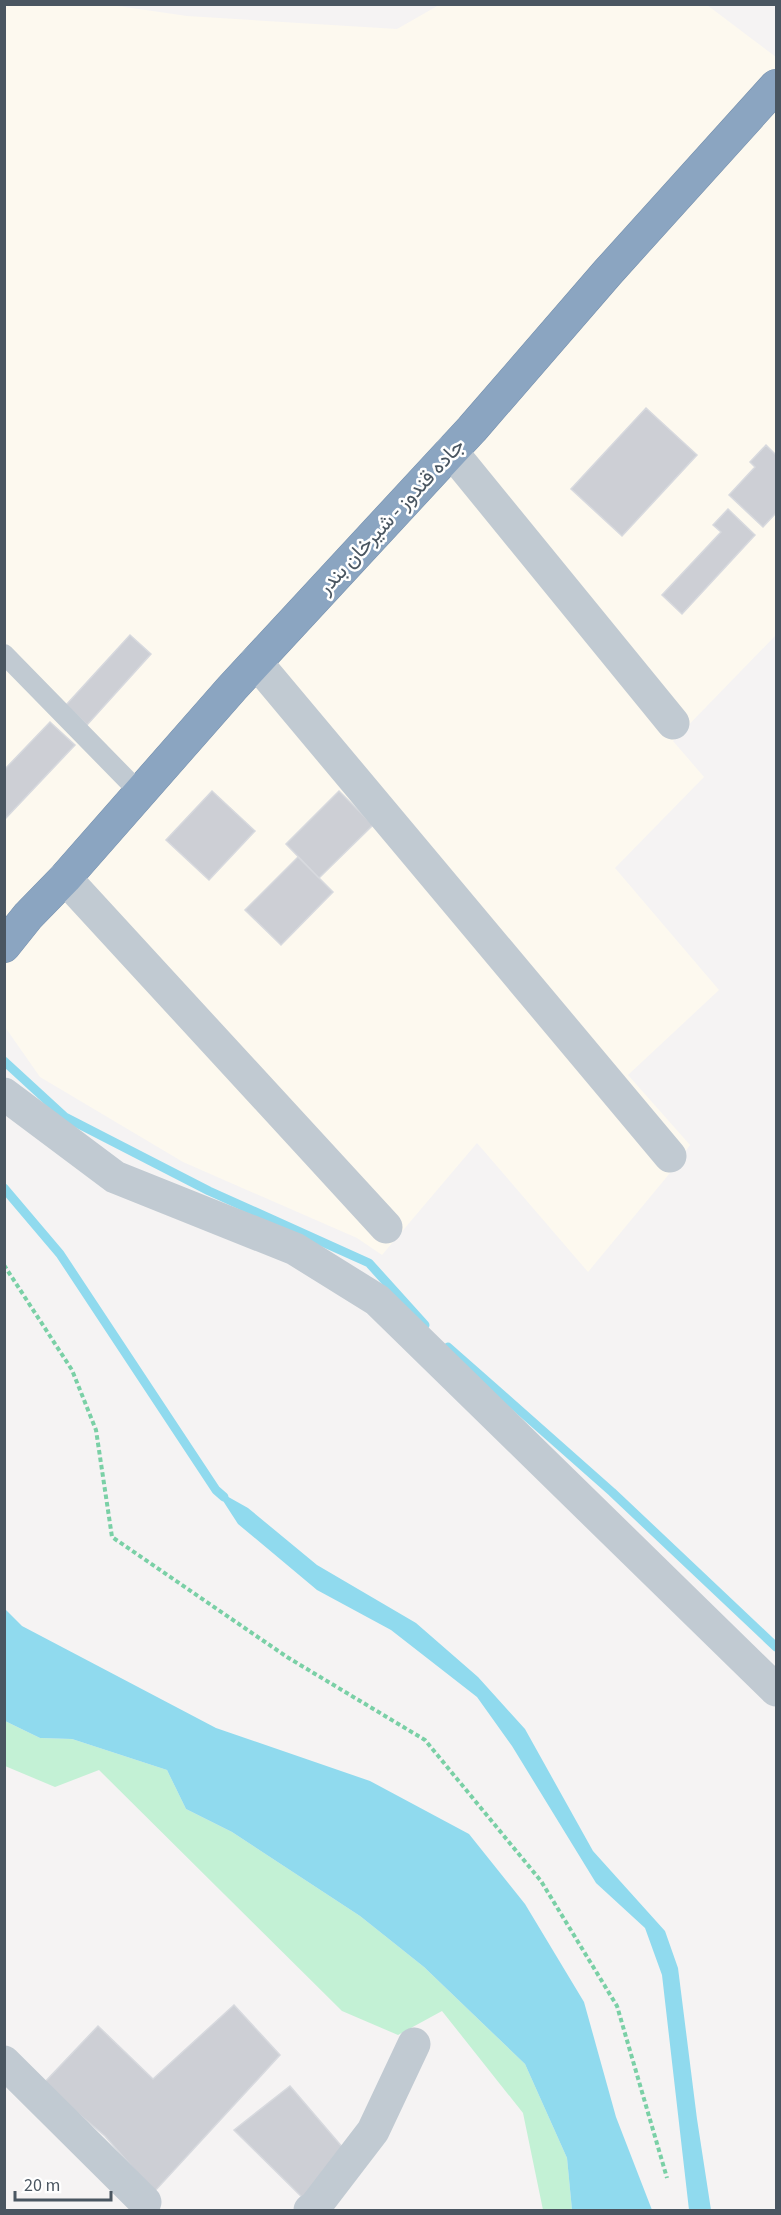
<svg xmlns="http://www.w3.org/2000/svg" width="781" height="2215" viewBox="0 0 781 2215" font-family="'Source Sans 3',Vazirmatn,sans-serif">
<rect width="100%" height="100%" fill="#f5f3f3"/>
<!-- commercial -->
<path fill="#fdf9ef" d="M104,4L187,16L397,29L439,5L518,4L522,6L523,4L707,5L776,57V635L673,741L704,777L615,868L719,990L628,1075L690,1145L670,1173L588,1272L477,1143L382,1255L357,1238L183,1162L40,1077L5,1027L4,5Z"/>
<!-- green -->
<path fill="#c3f1d5" d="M5,1721L40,1738L72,1739L167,1770L186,1809L232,1832L360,1916L424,1967L525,2064L567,2158L572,2210H543L523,2113L442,2011L398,2035L342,2011L99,1770L55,1787L5,1766Z"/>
<!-- water -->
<path fill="#90daee" d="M216,1490L248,1508L317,1565L416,1623L478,1677L525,1729L593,1851L665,1931L678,1968L697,2119L711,2210H689L662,1975L645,1928L596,1883L512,1746L477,1697L391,1630L317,1590L238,1524Z
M5,1609L22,1626L216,1728L370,1781L469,1834L525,1904L584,2002L616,2117L652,2210H572L567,2158L525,2064L424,1967L360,1916L232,1832L186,1809L167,1770L72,1739L40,1738L5,1721Z"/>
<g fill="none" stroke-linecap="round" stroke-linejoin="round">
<!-- stream -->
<path stroke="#90daee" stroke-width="9" d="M4,1061L65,1117L209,1191L369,1263L425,1325
M4,1188L60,1254L216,1490L224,1497
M448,1347L612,1492L776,1647"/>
</g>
<!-- building -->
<path fill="#cdcfd5" stroke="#d7d9de" stroke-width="1.5" d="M646,408L697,455L622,536L571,489Z
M766,445L776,455V513L763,527L729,495L755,467L750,462Z
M728,509L755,535L682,614L662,595L721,532L713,525Z
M130,635L151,654L87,725L66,705Z
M50,722L75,745L6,818L4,814V770Z
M212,791L255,831L209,880L166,840Z
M339,791L373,825L319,878L286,844Z
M298,857L333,892L281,945L245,910Z
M234,2005L280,2055L154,2192L105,2136L43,2084L98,2026L153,2079Z
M290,2086L344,2149L308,2203L234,2130Z"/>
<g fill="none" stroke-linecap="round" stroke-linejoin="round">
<!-- highway casing -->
<g stroke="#7690ad" stroke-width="34">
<path id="highway" d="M4,946L28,916L65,878L232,688L472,429L608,272L776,86"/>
</g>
<!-- path -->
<path stroke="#7ad0a6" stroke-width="4" stroke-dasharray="4.5 3" stroke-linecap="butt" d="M4,1265L72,1370L96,1430L112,1537L287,1657L425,1740L541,1881L617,2006L667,2178"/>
<!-- lane -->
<path stroke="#c1cad2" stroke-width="20" d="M4,654L139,792"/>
<!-- street -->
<path stroke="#c1cad2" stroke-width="33" d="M451,451L673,723
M256,662L670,1156
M65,878L386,1227
M4,1094L115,1177L295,1249L377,1300L776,1690
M4,2062L145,2202
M310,2210L314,2208L373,2131L414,2044"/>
<!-- highway -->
<use href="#highway" stroke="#8ba5c1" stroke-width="33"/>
</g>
<g text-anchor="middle" stroke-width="5" stroke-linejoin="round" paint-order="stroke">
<!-- street labels -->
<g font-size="21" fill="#4a5661" stroke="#fff">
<text transform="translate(391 516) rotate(-47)" y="7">جاده قندوز - شیرخان بندر</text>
</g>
</g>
<!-- border -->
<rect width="781" height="2215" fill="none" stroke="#4a5661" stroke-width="12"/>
<!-- scale -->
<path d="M15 2191v9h96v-9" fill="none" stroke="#4a5661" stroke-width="3"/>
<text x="24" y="2191" font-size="18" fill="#4a5661" stroke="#ffffff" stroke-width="4.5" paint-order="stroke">20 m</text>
</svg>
